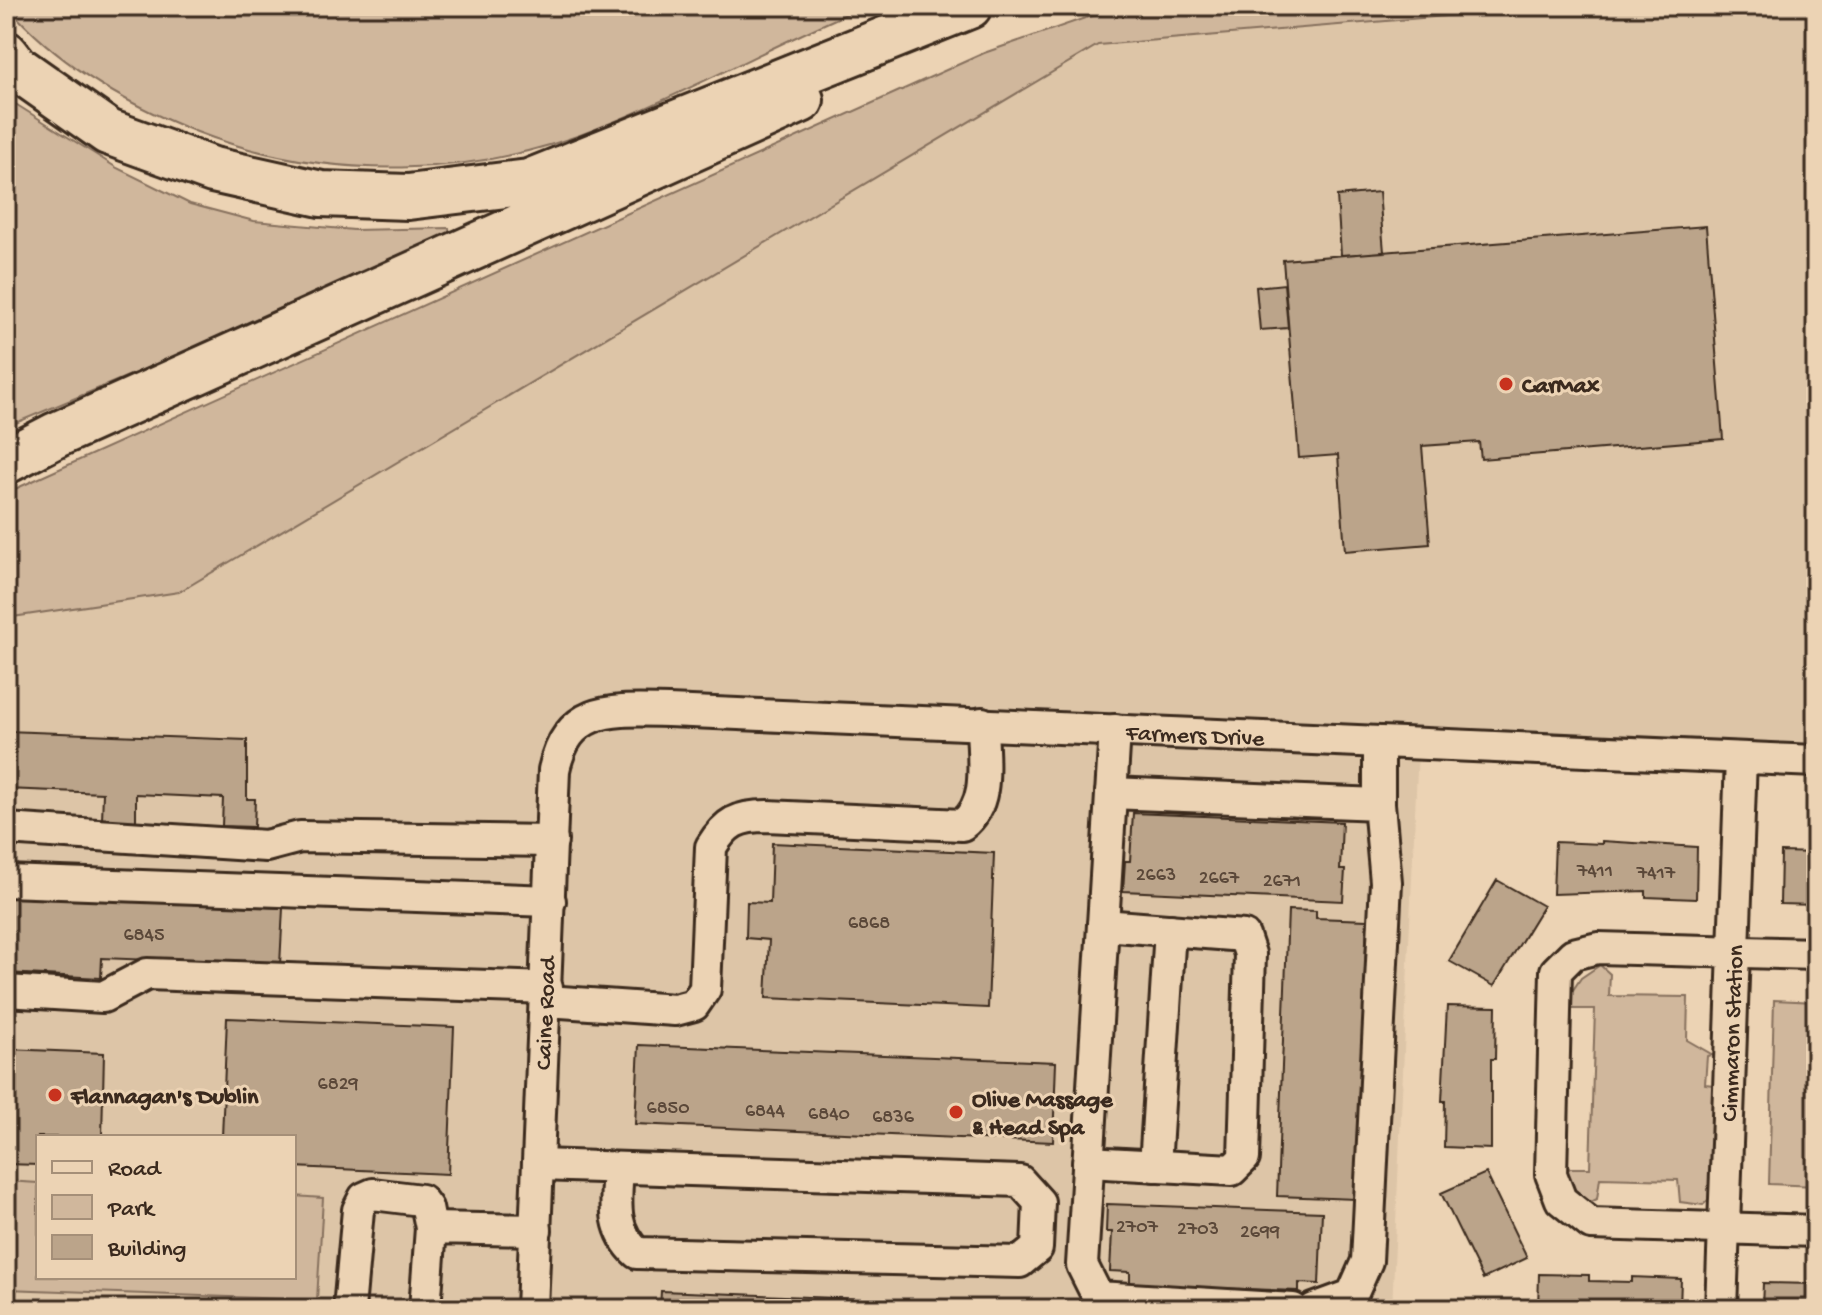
<svg xmlns="http://www.w3.org/2000/svg" width="1822" height="1315" viewBox="0 0 1822 1315" font-family="'Gochi Hand',sans-serif">
<rect width="100%" height="100%" fill="#ecd3b4"/>
<filter id="ink" filterUnits="userSpaceOnUse"><feTurbulence type="fractalNoise" baseFrequency=".0125" numOctaves="2"/><feDisplacementMap in="SourceGraphic" scale="16" xChannelSelector="R" yChannelSelector="G"/><feConvolveMatrix kernelMatrix="1 2 1 2 8 2 1 2 1" color-interpolation-filters="sRGB"/></filter>
<g filter="url(#ink)">
<!-- built -->
<path fill="#ddc5a7" fill-rule="evenodd" d="M1566,6H1816V764L1418,749L1392,1309H6V618L179,592L1098,45ZM38,1137H294V1277H38Z"/>
<!-- green -->
<path fill="#d0b79c" stroke="#86705d" stroke-width="2" d="M7,6H865C777,43 694,89 606,125C477,179 327,182 197,132C125,104 58,65 7,6Z
M1145,6H1566L1098,45L179,592L6,618V493L984,53L1088,17Z
M6,98L117,168L190,204L254,221L354,230L449,228L450,237L320,296L6,427Z
M1600,965L1610,974L1609,996L1688,997L1687,1040L1713,1055L1707,1056L1705,1084L1713,1085L1709,1199L1703,1205L1680,1202L1678,1180L1600,1178L1597,1199L1589,1203L1571,1193L1562,1175L1570,1168H1590L1595,1009H1572L1569,996L1581,978Z
M1774,1000L1816,1002V1186L1769,1184Z
M6,1181L38,1183V1277H294V1196L323,1198L317,1300L6,1289Z"/>
<!-- building -->
<path fill="#bba48a" stroke="#3b2a1e" stroke-width="2" d="M1379,192L1384,252L1341,255L1337,196Z
M1706,226L1723,439L1481,459L1479,442L1422,446L1430,544L1345,551L1338,455L1299,458L1283,260Z
M1284,284L1288,328L1260,330L1256,287Z
M6,731L247,740V799H255L254,827L222,826L223,798L136,794V821L102,820L103,793L6,789Z
M1133,813L1342,822L1340,870H1345L1343,901L1123,891L1125,861H1130Z
M1602,841L1697,847L1696,899L1646,897V891L1553,894L1555,842L1602,844Z
M772,843L994,853L988,1008L766,998L769,940L746,938L747,902L770,903Z
M1781,852L1816,853V905L1780,904Z
M1497,880L1543,906L1494,986L1449,961Z
M6,895L283,908L280,965L102,958L101,978L6,973Z
M1288,910L1316,911V918L1367,920L1356,1199L1277,1196Z
M1447,1006L1496,1007L1495,1059H1491V1149L1444,1147L1445,1101H1442Z
M227,1018L454,1027L448,1174L294,1167V1137H222Z
M639,1045L1056,1062L1053,1142L635,1124Z
M6,1049L104,1053L102,1137H38V1165L6,1164Z
M1486,1173L1527,1258L1483,1279L1441,1193Z
M1107,1204L1322,1212L1319,1284L1299,1283V1291L1130,1285V1272L1110,1271L1112,1232H1106Z
M1539,1274L1589,1275V1281L1632,1282V1277L1681,1279L1680,1309H1538Z
M1763,1283L1813,1284L1816,1309H1762Z
M661,1291L1009,1305V1309H660Z"/>
<g fill="none" stroke-linecap="round" stroke-linejoin="round">
<!-- minor casing -->
<g stroke="#3b2a1e" stroke-width="36">
<g id="minor">
<path d="M1115,730L1082,1265L1098,1297L1293,1309"/>
<path d="M1111,793L1379,804"/>
<path d="M6,829L266,846L300,837L552,841"/>
<path d="M6,881L550,901"/>
<path d="M1816,954L1598,948L1573,954L1556,971L1551,1174L1561,1200L1591,1224L1816,1231"/>
<path d="M6,991L103,997L147,974L547,988"/>
<path d="M547,1001L675,1010L694,1005L705,989L711,847C726,822 738,816 767,816L962,825C992,803 982,757 982,723"/>
<path d="M1088,1162L1232,1170L1244,1158L1250,954L1244,936L1103,925"/>
<path d="M539,1165L1020,1181L1039,1202L1037,1248L1020,1262L637,1253C611,1229 616,1201 618,1168"/>
<path d="M1155,1166L1170,930"/>
<path d="M349,1309L358,1210L364,1198L373,1194L421,1200L427,1208L431,1228"/>
<path d="M425,1309L431,1228L536,1230"/>
<path id="s1" d="M532,1309L554,770C568,705 612,710 668,711L1816,761"/>
<path d="M1314,1309L1352,1295L1367,1261L1386,882L1379,804V742"/>
<path id="s2" d="M1721,1309L1741,758"/>
</g>
</g>
<!-- highway casing -->
<g stroke="#3b2a1e" stroke-width="50">
<path id="highway" d="M6,54L17,68L108,132L213,170L321,194L408,197L529,182L969,6
M6,461L56,435L801,100"/>
</g>
<!-- minor -->
<use href="#minor" stroke="#ecd3b4" stroke-width="30"/>
<!-- highway -->
<use href="#highway" stroke="#ecd3b4" stroke-width="44"/>
</g>
</g>
<!-- markers -->
<g fill="#c8321e" stroke="#ecd3b4" stroke-width="3">
<circle cx="1506" cy="384" r="8"/>
<circle cx="55" cy="1095" r="8"/>
<circle cx="956" cy="1112" r="8"/>
</g>
<g text-anchor="middle" stroke-width="6" stroke-linejoin="round" paint-order="stroke">
<!-- number labels -->
<g font-size="20" fill="#5b4839">
<text x="1595" y="876">7411</text>
<text x="1656" y="878">7417</text>
<text x="1156" y="880">2663</text>
<text x="1219" y="883">2667</text>
<text x="1282" y="886">2671</text>
<text x="869" y="928">6868</text>
<text x="144" y="940">6845</text>
<text x="338" y="1089">6829</text>
<text x="668" y="1113">6850</text>
<text x="765" y="1116">6844</text>
<text x="829" y="1119">6840</text>
<text x="893" y="1122">6836</text>
<text x="1137" y="1232">2707</text>
<text x="1198" y="1234">2703</text>
<text x="1260" y="1237">2699</text>
</g>
<!-- poi labels -->
<g font-size="24" font-weight="bold" fill="#3b2a1e" stroke="#ecd3b4" text-anchor="start">
<text x="1522" y="392">CarMax</text>
<text x="71" y="1103">Flannagan's Dublin</text>
<text x="972" y="1106">Olive Massage<tspan x="972" dy="28">&amp; Head Spa</tspan></text>
</g>
<!-- street labels -->
<g font-size="24" fill="#3b2a1e" stroke="#ecd3b4">
<text dy="8" stroke="none"><textPath href="#s1" startOffset="1212">Farmers Drive</textPath></text>
<text dy="8" stroke="none"><textPath href="#s1" startOffset="296">Caine Road</textPath></text>
<text dy="8" stroke="none"><textPath href="#s2" startOffset="276">Cimmaron Station</textPath></text>
</g>
</g>
<!-- margin -->
<rect width="1822" height="1315" fill="none" stroke="#ecd3b4" stroke-width="32"/>
<rect x="16" y="16" width="1790" height="1283" fill="none" stroke="#3b2a1e" stroke-width="3" filter="url(#ink)"/>
<!-- legend -->
<rect x="36" y="1135" width="260" height="144" fill="#ecd3b4" stroke="#a58f78" stroke-width="2"/>
<rect x="52" y="1161" width="40" height="12" fill="#ecd3b4" stroke="#a58f78" stroke-width="2"/>
<text x="108" y="1175" font-size="24" fill="#3b2a1e">Road</text>
<rect x="52" y="1195" width="40" height="24" fill="#d0b79c" stroke="#a58f78" stroke-width="2"/>
<text x="108" y="1215" font-size="24" fill="#3b2a1e">Park</text>
<rect x="52" y="1235" width="40" height="24" fill="#bba48a" stroke="#a58f78" stroke-width="2"/>
<text x="108" y="1255" font-size="24" fill="#3b2a1e">Building</text>
</svg>
